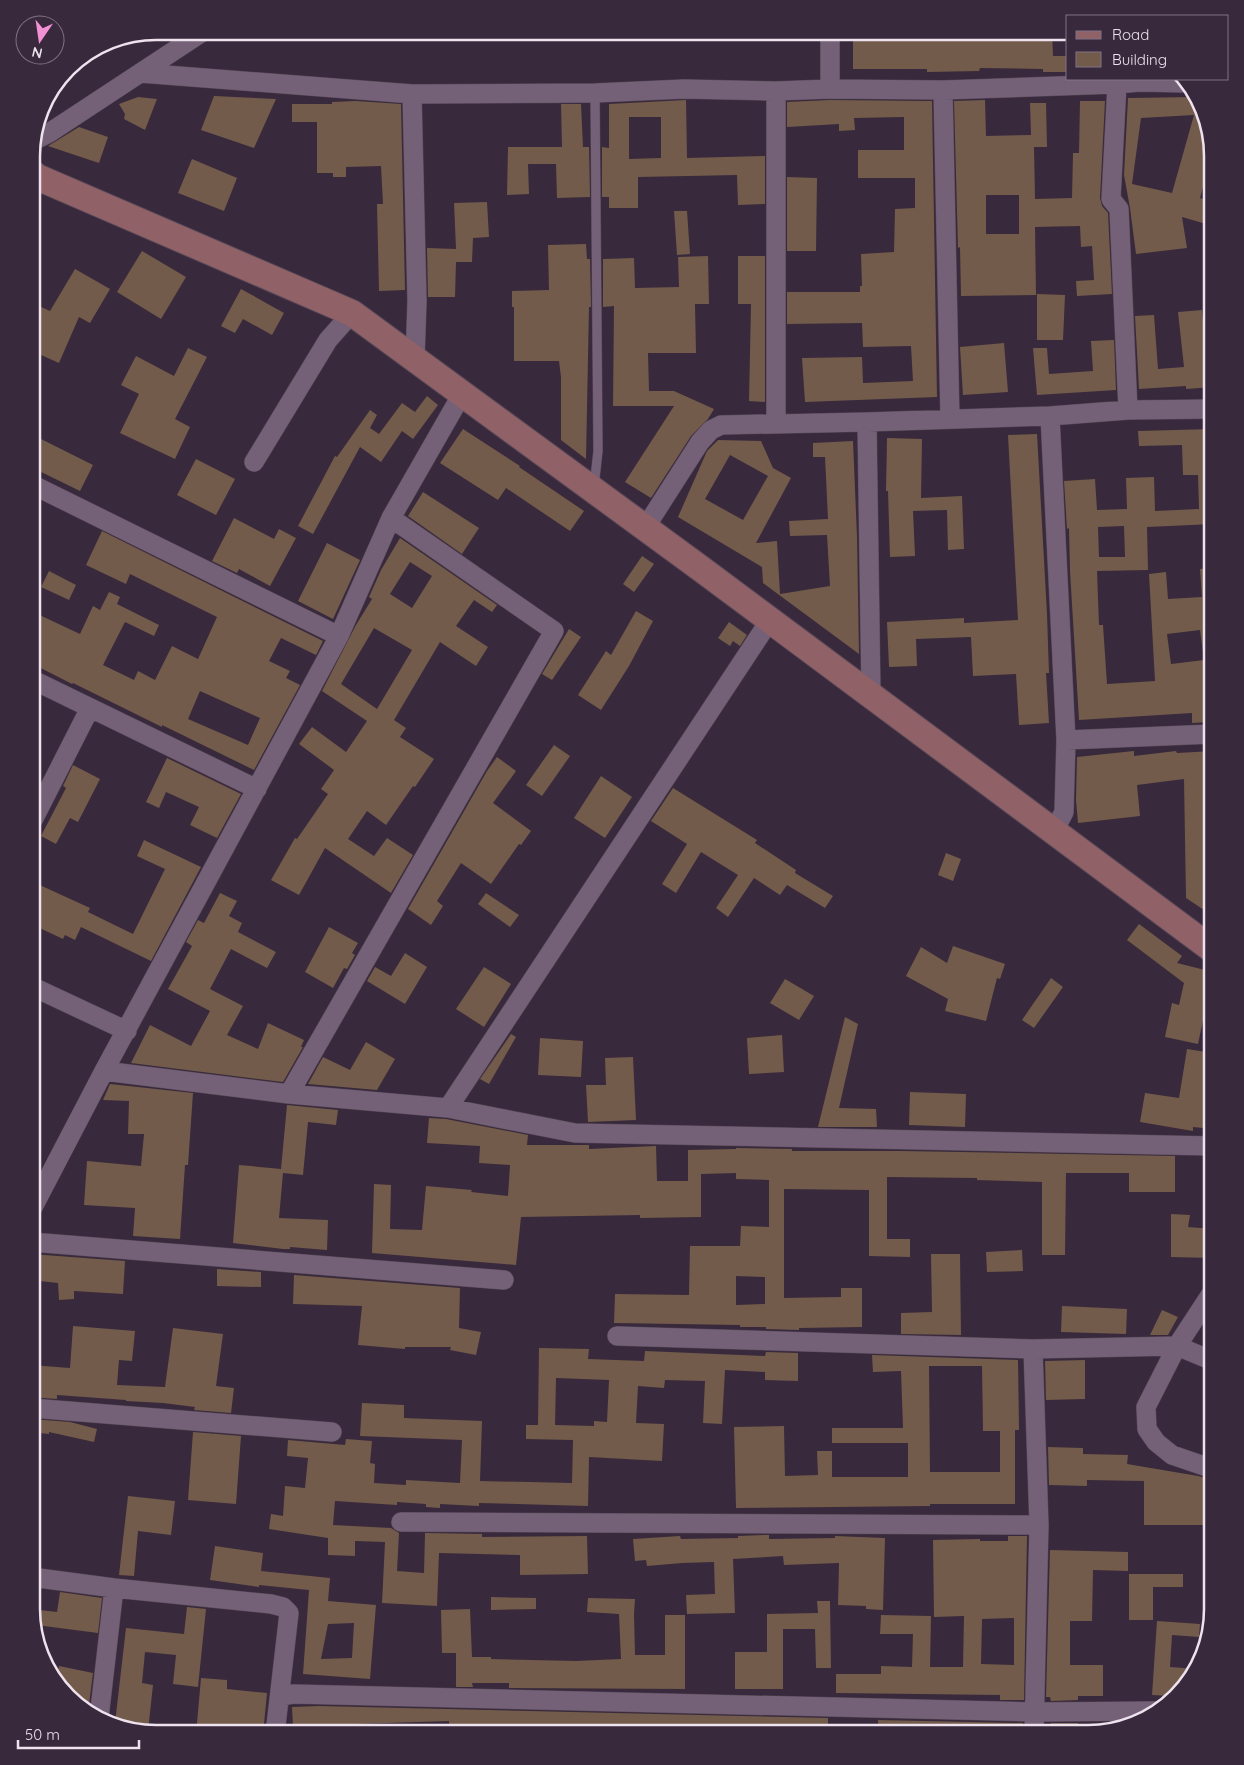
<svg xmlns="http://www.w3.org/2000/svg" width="1244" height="1765" viewBox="0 0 1244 1765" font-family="Quicksand,sans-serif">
<rect width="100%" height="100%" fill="#39293c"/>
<!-- building -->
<path fill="#725b4a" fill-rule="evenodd" d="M853,31H874V39H927V36H1021V31H1052L1053,56H1068V72H1043V69L980,68L979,71L927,72V69H853Z
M214,96L276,99L254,148L201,130Z
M138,97L157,99L145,130L124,119L125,114L119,104Z
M1197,97L1212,155L1200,198L1213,202V226L1182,217L1187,248L1136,254L1130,208L1124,175L1128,98ZM1194,115L1172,193L1132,184L1141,118Z
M686,100L687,158L765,156V204L738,205L737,175L638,177V208H609V197H602V147L609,148V104ZM629,117H661V158L629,159Z
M830,100L932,101L937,397L805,402L802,358L862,357L863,383L913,381L911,346L863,347L862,323L787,324V292H860V286H862L861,254L894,252L895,209L915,208V178H858V150H904V117L854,118L855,130L839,131V124L787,127V102Z
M985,100L986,136L1031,135L1030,103H1046L1047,147H1034L1035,199L1072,198L1073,153H1079L1080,101H1105L1100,198L1102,206L1108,213L1112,294L1077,296L1076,281L1094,280L1092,246L1081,247L1080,226L1035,227L1036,295L961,296L960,247L958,248L954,101ZM986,195H1019V234H986Z
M356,101L401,104L405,290L379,291L377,204H383L381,166L346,167V177H333V173H317V122H292V104H332V102Z
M561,104H581L583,147H589L590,197L557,198L556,164H528L529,194L507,195L508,147H562Z
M79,127L108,137L99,163L48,146Z
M192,159L237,178L224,211L178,193Z
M787,177L817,178L816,251H787Z
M487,202L489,237L473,238L472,262H456L455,297H428L427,248L456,249L454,203Z
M674,211H687L690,254L677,255Z
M586,244L587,259H590L591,307H589L586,459L561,440V377L559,361H514V307H512V291L549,290L548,245Z
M142,251L186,277L161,319L117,292Z
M708,256L709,304H695L696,353H648L649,391H674L714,409L708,419L691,436L651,498L625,482L674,406H613L614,306L603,307V259L634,258L635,288L679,287L678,257Z
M738,256H765V402L749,401L751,304H738Z
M75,269L110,289L90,323L79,317L59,363L32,351V303L50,311Z
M241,289L284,313L272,335L243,319L235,333L221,326Z
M1037,294L1065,295L1063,340H1037Z
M1202,310L1207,366L1213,365V387L1186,389V386L1139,389L1135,316L1154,315L1158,369L1184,367L1178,312Z
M1114,340L1116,390L1037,395L1033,348H1047L1049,374L1093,371L1091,341Z
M1004,343L1008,392L963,395L960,347Z
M188,348L207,357L175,419L190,427L175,459L120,433L139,394L121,385L136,356L174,376Z
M427,396L438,405L413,439L402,431L381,462L360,447L313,534L298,526L335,456L337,457L370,410L377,415L370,428L379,434L402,403L415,412Z
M463,429L520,466L519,467L584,511L570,531L506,488L498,500L440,463Z
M1213,429V524L1147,527L1148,570L1097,571L1099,625H1103L1107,684L1155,681L1149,574L1166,572L1168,599L1202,597L1200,569L1213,568V712H1208L1209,722L1192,723V713L1079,720L1070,571L1069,528L1067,529L1064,481L1095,479L1097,510L1127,509L1126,478L1154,477L1155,511L1199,509L1198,475H1183L1182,445L1139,446L1138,431ZM1124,526L1125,557H1099L1098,527ZM1200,630L1204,660L1171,664L1167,634Z
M31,434L93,465L80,491L31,467Z
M1037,434L1047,614L1049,673H1046L1049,723L1019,725L1016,674L973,676L971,637L916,639L917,666L889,667L887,622L964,618V623L1018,620L1008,435Z
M887,438L922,439L921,498L962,496L964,549L948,550L947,510L913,511L915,556L890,557L888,491H886Z
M718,440L761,441L773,468L791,478L756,543L777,541L780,594L830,586L827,535L790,536L789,521L828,519L825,457H813V443L853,441L857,537L859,654L763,583L762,567L678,517L707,451ZM730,455L768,476L743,520L705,499Z
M196,459L235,479L216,515L177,495Z
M423,492L479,528L462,554L408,516Z
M234,518L274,539L279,529L296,538L270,586L239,569L237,573L212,561Z
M102,531L323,641L316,655L281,638L269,661L290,671L286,678L300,685L254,770L162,725V727L73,683L72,684L31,663V611L80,634L93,606L100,610L109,592L120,597L117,604L159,625L154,636L125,622L103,665L134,680L138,671L155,680L172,646L198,659L217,617L130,574L126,584L86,565ZM200,691L260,718L248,745L188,719Z
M400,538L497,605L492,612L474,600L456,626L488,647L476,666L440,642L394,720L406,728L400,737L434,759L415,787L413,786L386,825L367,811L348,839L374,856L387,838L413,855L391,893L325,848L299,895L271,880L295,838L297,839L328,794L321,789L334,770L299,744L312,727L346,752L367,721L322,691L356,625L372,599L369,597L381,570ZM410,562L432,576L412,608L390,594ZM374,628L412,650L377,709L341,684Z
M327,543L360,560L333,619L298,601Z
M642,556L654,564L634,592L623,584Z
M49,571L76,585L69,600L41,587Z
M636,611L653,621L629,666L601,710L578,695L606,651L611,655Z
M729,622L747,635L740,646L733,641L730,646L718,638Z
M569,629L581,637L552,680L542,674Z
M554,745L570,756L542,796L526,785Z
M1134,751V756L1176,751L1177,753L1213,751V916L1186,898L1184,779L1137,785L1140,816L1078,823L1076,800L1077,757Z
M497,757L516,771L493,803L531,831L521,845L519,844L491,884L461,863L437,901L443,906L431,925L408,909L487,771Z
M167,758L241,794L217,838L190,825L199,807L166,792L159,808L146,802Z
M73,765L100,779L78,822L70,818L56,844L41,836L66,788L63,786Z
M601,776L632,797L605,838L574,818Z
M673,788L757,840L755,843L796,870L795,873L833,896L825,908L787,885L780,895L754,878L728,917L716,908L738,875L701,852L676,893L662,884L687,844L651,821Z
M144,840L201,867L151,961L81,927L75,940L65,935L63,939L31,924V881L90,908L88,912L133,934L165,869L137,856Z
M946,853L961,859L953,881L938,875Z
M220,893L237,901L229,916L242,923L238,932L276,952L267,968L231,949L210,989L243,1006L227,1035L258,1049L268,1023L304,1040L301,1047H303L283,1082L131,1063L150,1025L191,1046L210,1011L168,989L192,946L186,942L198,920L204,923Z
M486,893L519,915L510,927L478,904Z
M1139,924L1182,956L1177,963L1213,972V998L1208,997L1198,1044L1165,1037L1172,1003L1179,1005L1184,983L1127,940Z
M329,927L358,943L352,953L355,955L347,969L344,968L333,988L305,972Z
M953,946L1005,964L1000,979L997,978L986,1021L945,1011L948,999L906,976L921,947L947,963Z
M405,953L427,967L405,1004L367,981L375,967L391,976Z
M484,967L511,984L484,1027L456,1009Z
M1051,978L1063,987L1034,1028L1022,1020Z
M785,979L814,996L799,1020L770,1003Z
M845,1017L858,1024L839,1108L876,1109L877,1127H818Z
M511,1034L516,1037L489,1084L480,1079Z
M782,1035L784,1072L749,1074L747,1038Z
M540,1038L583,1041L581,1077L538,1075Z
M366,1042L395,1059L377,1090L308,1084L323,1057L350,1070Z
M1187,1049L1206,1052L1203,1070L1213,1071V1129L1193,1127V1131L1140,1122L1145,1093L1179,1098Z
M633,1057L636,1120L588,1122L586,1085H606L605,1058Z
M110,1084L193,1093L188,1165H185L180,1239L133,1236L135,1208L84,1205L87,1161L141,1166L144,1134H128L129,1101L103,1100Z
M910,1092L966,1094L965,1127L909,1125Z
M287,1105L338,1110L336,1125L308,1122L303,1175L283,1173L279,1218L328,1220L327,1250L290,1247V1249H283L233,1243L239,1165L281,1169Z
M429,1118L446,1119L528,1135L527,1145H589V1149L656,1146L657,1181H688V1150L736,1149V1148L792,1149V1151H902L1175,1156V1192H1129V1173H1066L1065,1255H1042V1182L977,1180V1178L887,1177V1239H910V1257L869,1256V1190L784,1189V1298L841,1297V1288H862V1327L799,1328V1330L766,1329V1327H740V1325L614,1323L615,1294L689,1295L690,1246H740L741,1226L769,1227V1180L736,1179V1173L701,1174V1217L640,1218V1215L521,1217L516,1265L372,1253L374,1184L391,1185L390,1229L422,1230L426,1186L472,1190L471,1192L508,1196L510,1165L479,1163L480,1146L427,1143ZM736,1276L765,1277V1304L736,1305Z
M1171,1214L1190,1215L1188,1227L1213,1229V1258L1171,1257Z
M1022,1250L1023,1271L987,1272L986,1252Z
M31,1254L125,1261L123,1294L74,1291V1299L59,1300L58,1283L31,1280Z
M931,1254H960L961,1335L901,1334V1313L932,1312Z
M217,1269L261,1272V1287L217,1286Z
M294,1275L460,1288L459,1328L481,1332L476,1355L450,1350L451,1347H405V1349L358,1345L362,1306L293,1304Z
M1062,1306L1127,1309L1126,1334L1061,1332Z
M1162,1310L1178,1317L1168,1335H1150Z
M73,1326L135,1331L132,1361L119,1360L117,1385L165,1387L173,1328L223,1334L216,1386L234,1388L231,1413L194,1410L195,1407L163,1403L126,1401V1400L57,1395V1399L31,1397V1365L70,1368Z
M539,1348L589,1349L588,1359L644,1361L645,1351L765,1356L766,1352L798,1353V1381L765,1380V1372L725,1370L722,1424L703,1423L705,1381L665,1380L664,1388L638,1386L636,1423L664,1424L662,1461L589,1457L588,1506L479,1503V1506L440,1504V1508L426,1507V1504L397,1502V1505L335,1501L333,1525L391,1528L399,1533L397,1571L424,1573L425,1533L482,1534V1537L587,1536L588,1574L520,1575V1555L439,1553L437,1606L382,1603L385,1542L355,1541V1556L328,1555V1538L269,1529L271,1514L283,1516L285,1486L305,1488L308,1458L287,1456L288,1440L345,1445L346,1439L372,1441L370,1463L375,1464L374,1483L406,1485V1480L460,1483L462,1440L360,1436L362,1403L404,1405V1418L482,1421L480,1481L572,1483L573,1440L526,1439V1425H538ZM556,1378L609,1380L607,1422L594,1421V1426L555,1425Z
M872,1355L1018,1360L1019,1430H1015V1504H930V1506L736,1508L734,1427L784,1426L785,1476L818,1475L817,1451H832V1477H908V1443H832V1428H903L901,1371L873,1372ZM929,1366H982L983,1431H1000V1472H930Z
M1085,1360V1399L1046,1400L1045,1361Z
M31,1419L70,1422L97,1429L94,1442L49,1432V1434L31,1432Z
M193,1432L241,1436L236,1504L188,1500Z
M1048,1447L1083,1448V1454L1128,1455L1127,1464L1198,1476L1213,1480V1525H1144V1481L1087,1480V1486L1049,1485Z
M128,1496L175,1501L171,1535L138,1531L134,1576L119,1575Z
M765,1535H769V1539L835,1538V1536L885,1538L883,1610L866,1609V1606L838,1605L839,1563L784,1565L783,1556L733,1559L735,1613L687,1614L686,1595L715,1594L714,1562L682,1563L647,1566L646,1560L635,1561L633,1539L680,1536L681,1539L738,1538V1536Z
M1008,1536H1027L1024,1700H1000V1695L836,1693V1674H881V1666L912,1667L913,1634H880L881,1615L931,1616L930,1667H963L964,1616L934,1617L933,1540L980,1539V1541H1008ZM1014,1618V1665L981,1664L982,1619Z
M215,1546L263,1553L261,1571L330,1578L328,1601L376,1605L370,1679L303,1674L309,1590L259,1585V1587L210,1580ZM354,1623L352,1658L321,1659L328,1624Z
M1050,1550L1128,1552V1571L1093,1570L1092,1621H1070V1665H1103V1696H1078V1700L1051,1701L1050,1697H1046Z
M1129,1574H1183V1587H1153V1620H1129Z
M60,1592L102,1598L98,1633L36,1625L31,1609L57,1612Z
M491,1597L536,1598V1609L491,1610Z
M588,1598L635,1599L634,1614L635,1655H665V1615H685V1689L509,1688V1683H472L473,1687H456V1653H442L441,1610L470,1609L472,1657H491V1659L576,1661L621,1659L619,1614L587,1612Z
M817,1601H830L831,1668H816L815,1629H783V1689H735V1652H767V1614L818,1613Z
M187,1607L206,1609L198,1687L173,1684L176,1655L145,1652L142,1683L153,1685L148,1731L134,1729L115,1723L126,1628L184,1634Z
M1157,1621L1200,1624L1199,1637L1172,1635L1170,1667L1197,1669L1171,1696L1152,1695Z
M59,1666L93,1673L88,1712L56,1680Z
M201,1678L227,1680V1689L267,1693L263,1734H196Z
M319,1706L828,1718V1734H449V1721L293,1726L292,1707Z
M878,1720L1023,1723V1734H1009V1732L977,1731V1734H879Z
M1051,1723H1078V1734H1051Z"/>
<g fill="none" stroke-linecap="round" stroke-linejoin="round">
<!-- lane casing -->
<g stroke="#554757" stroke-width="10">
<path id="lane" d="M594,487L598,451L595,93"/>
</g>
<!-- street casing -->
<g stroke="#554757" stroke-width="20">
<path id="street" d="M830,31V89
M140,73L412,94L595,93L684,89L776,91L830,89L943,90L1117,84L1140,82L1185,83
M1117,84L1111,199L1119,209L1128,410
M943,90L950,419
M776,91V423
M412,94L417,301L415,359
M33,141L49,133L204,31
M1050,416L1066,740L1064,812L1054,831
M867,422L871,695
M254,462L328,340L352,313
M31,484L339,636
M645,528L700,442L711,430L721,425L867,422L1050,416L1128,410L1213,409
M31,679L257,789
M1066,740L1213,734
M31,824L90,708
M31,986L127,1031
M104,1071L289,1094L448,1108L575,1133L1213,1146
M289,1094L554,631L391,518
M448,1108L770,620
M31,1211L104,1071L339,636L391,518L462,394
M31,1242L504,1280
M617,1336L1033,1349L1177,1346L1213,1361
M1033,1349L1039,1525L1034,1734
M31,1408L332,1432
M1213,1469L1172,1455L1156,1442L1147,1429L1146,1407L1177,1346L1213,1291
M401,1522L1039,1525
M31,1577L114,1588L271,1604L283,1607L289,1613L275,1734
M280,1696L294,1694L1035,1712L1156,1711
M99,1718L114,1588"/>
</g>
<!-- secondary casing -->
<g stroke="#554757" stroke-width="28">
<path id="secondary" d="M32,173L37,177L352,313L700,568L1213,950"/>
</g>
<!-- lane -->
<use href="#lane" stroke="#746177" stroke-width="9"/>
<!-- street -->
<use href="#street" stroke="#746177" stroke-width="19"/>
<!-- secondary -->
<use href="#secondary" stroke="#906166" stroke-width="26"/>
</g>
<!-- crop -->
<path d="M0 0H1244V1765H0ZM156 40H1088A116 116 0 0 1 1204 156V1609A116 116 0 0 1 1088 1725H156A116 116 0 0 1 40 1609V156A116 116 0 0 1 156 40Z" fill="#39293c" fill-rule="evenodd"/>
<path fill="none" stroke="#ede2ee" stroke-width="2.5" d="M156 40H1088A116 116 0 0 1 1204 156V1609A116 116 0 0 1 1088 1725H156A116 116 0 0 1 40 1609V156A116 116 0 0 1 156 40Z"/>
<!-- legend -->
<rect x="1066" y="15" width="162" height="65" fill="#39293c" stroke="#817383"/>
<rect x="1076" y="31" width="25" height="8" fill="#906166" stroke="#817383"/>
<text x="1112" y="40" font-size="15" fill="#ede2ee">Road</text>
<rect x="1076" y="52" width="25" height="15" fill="#725b4a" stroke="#817383"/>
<text x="1112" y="65" font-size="15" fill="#ede2ee">Building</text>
<!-- north arrow -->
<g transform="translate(40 40) rotate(193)"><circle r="24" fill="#39293c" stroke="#817383"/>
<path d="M0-4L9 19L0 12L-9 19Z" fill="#f391d5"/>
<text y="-8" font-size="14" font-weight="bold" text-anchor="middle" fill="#ede2ee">N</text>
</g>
<!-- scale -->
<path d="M18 1740v8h121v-8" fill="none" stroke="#ede2ee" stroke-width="2.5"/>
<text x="25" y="1740" font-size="15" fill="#ede2ee" stroke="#39293c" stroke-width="4" paint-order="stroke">50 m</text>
</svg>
